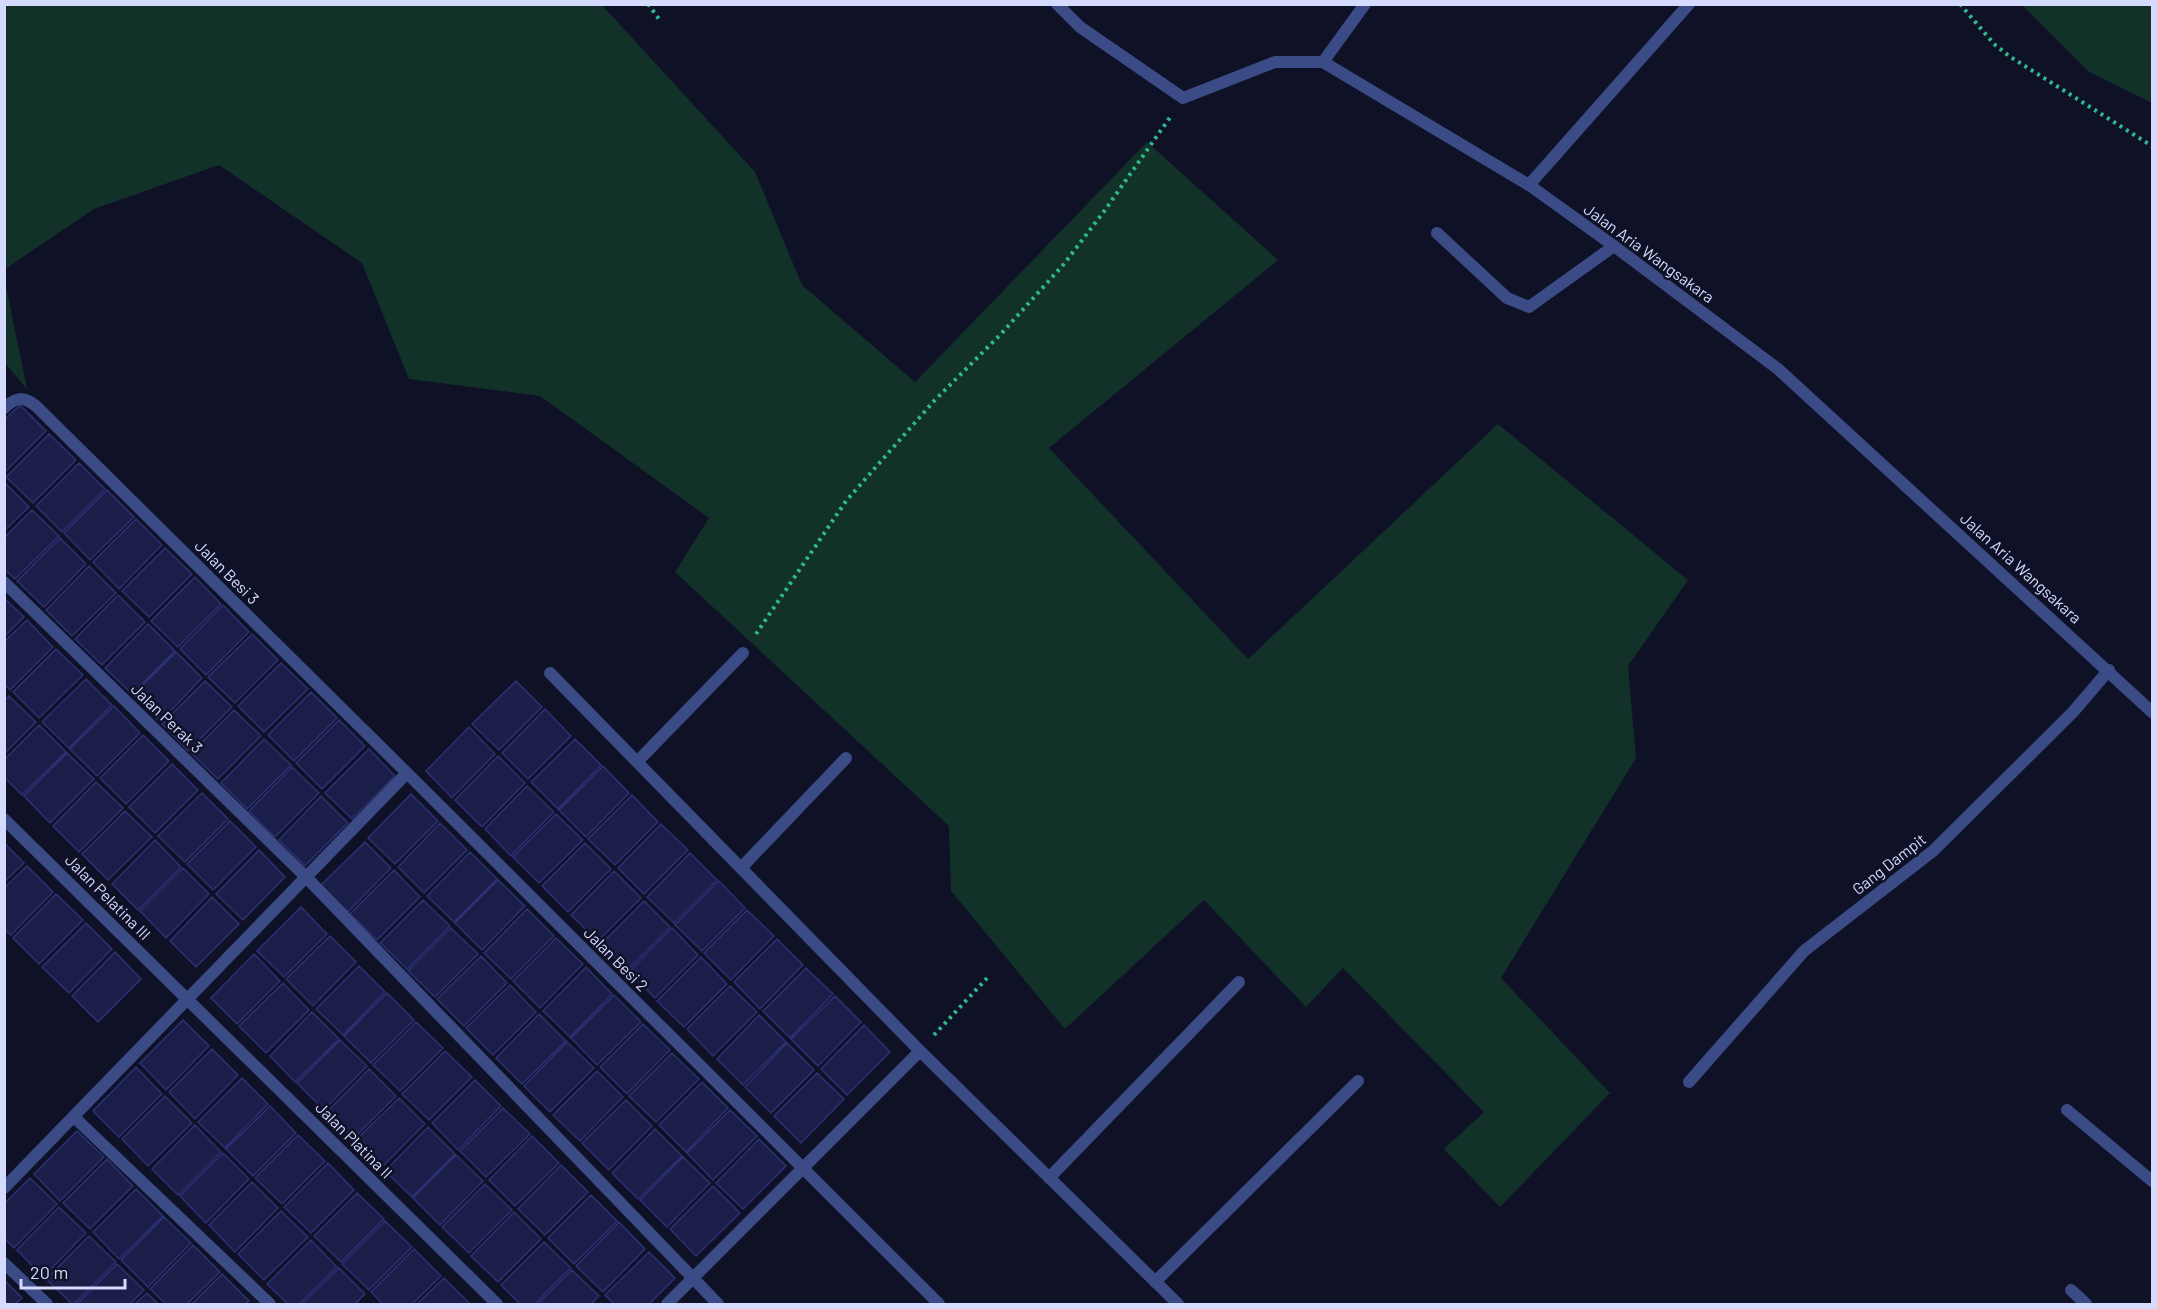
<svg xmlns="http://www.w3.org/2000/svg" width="2157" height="1309" viewBox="0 0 2157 1309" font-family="Barlow,sans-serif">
<rect width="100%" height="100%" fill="#0f1127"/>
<!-- green -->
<path fill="#123128" d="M5,4L602,5L755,172L802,285L915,382L1147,142L1278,260L1049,448L1248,659L1498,424L1688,580L1628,666L1636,758L1501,978L1610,1093L1500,1207L1444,1149L1484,1112L1343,968L1306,1007L1204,900L1065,1029L951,891L949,826L675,572L709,518L540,396L409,379L362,263L219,165L94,209L5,269Z
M2022,5H2152V103L2089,72Z
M5,281L27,389L5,363Z"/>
<!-- building -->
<path fill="#1b1e48" stroke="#2d3174" stroke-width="1.5" d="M20,405L46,431L4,473V420Z
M49,434L76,460L33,503L6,477Z
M79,463L105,489L62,532L36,506Z
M4,482L29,507L4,531Z
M107,490L134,517L90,560L64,533Z
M32,510L59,536L15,579L4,569V538Z
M136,519L162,545L119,589L93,562Z
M60,538L86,564L44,607L17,581Z
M165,548L192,574L149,617L122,591Z
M89,566L116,593L72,636L46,610Z
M195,577L221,604L178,647L151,621Z
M118,595L145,622L102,665L75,639Z
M4,598L24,617L4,637Z
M223,605L249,632L206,675L180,649Z
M27,620L53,647L10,690L4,684V642Z
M148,624L175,651L132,694L105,668Z
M252,634L278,660L235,703L208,677Z
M56,649L83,675L39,718L13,692Z
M176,652L202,678L160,722L133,695Z
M281,663L308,689L264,732L238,706Z
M86,679L112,705L69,748L42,722Z
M205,681L232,707L188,751L162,724Z
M516,681L542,707L499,750L472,724Z
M311,692L337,718L294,761L268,735Z
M9,696L36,722L4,754V701Z
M114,706L140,733L97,776L70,749Z
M545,709L571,736L528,779L502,753Z
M234,710L261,736L218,779L191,753Z
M339,720L365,746L322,789L296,763Z
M39,725L66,752L22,795L4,777V760Z
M469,727L495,754L452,798L426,771Z
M143,735L169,761L126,804L100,778Z
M264,739L291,765L247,809L221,783Z
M575,739L601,765L558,809L531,782Z
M369,749L395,776L352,819L325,793Z
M67,753L94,779L50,823L24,796Z
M498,756L525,783L482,827L455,800Z
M172,764L198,790L155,833L129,807Z
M603,766L629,793L586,837L559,810Z
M292,767L319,793L275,837L249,811Z
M96,782L123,808L79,852L53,826Z
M527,786L554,812L511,856L485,829Z
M202,793L228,819L185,862L158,836Z
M411,794L438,821L395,864L368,838Z
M632,795L658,822L615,865L588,839Z
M321,796L348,823L305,866L279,840Z
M125,811L152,837L108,880L82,854Z
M556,814L583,840L539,883L513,857Z
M230,821L256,847L213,890L187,864Z
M440,823L467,850L424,893L398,867Z
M661,824L688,850L644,894L618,868Z
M155,840L181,867L138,910L112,884Z
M365,842L391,868L348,912L321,885Z
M4,843L24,863L4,882Z
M585,843L611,869L568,912L542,886Z
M259,850L285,877L243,920L216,894Z
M470,852L497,879L454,922L427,896Z
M690,853L717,880L674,923L647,897Z
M27,866L53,892L11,935L4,929V888Z
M183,868L209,894L166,938L140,911Z
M394,870L420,897L377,940L350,914Z
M614,871L641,898L598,941L571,915Z
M498,880L525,906L482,950L455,923Z
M719,881L745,908L702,951L675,925Z
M56,894L83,920L39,964L13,938Z
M212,897L239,924L196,967L170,941Z
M423,900L450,926L407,969L380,943Z
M644,901L670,927L627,971L601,944Z
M301,907L327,934L284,977L257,951Z
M527,909L554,936L511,979L484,953Z
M747,910L774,936L731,980L704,953Z
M86,923L112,949L69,993L42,967Z
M451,928L478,954L435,997L408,971Z
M672,928L698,955L655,998L629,972Z
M330,936L356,962L313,1006L286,979Z
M556,938L583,964L540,1008L513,981Z
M777,939L803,965L760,1009L734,982Z
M115,952L141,979L98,1022L72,996Z
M254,954L280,981L237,1024L211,998Z
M481,956L507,983L464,1026L437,999Z
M701,957L727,984L684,1027L657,1001Z
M359,966L385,992L343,1035L316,1009Z
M586,967L612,994L570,1037L543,1011Z
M806,968L833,994L790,1038L763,1011Z
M283,983L309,1010L266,1053L239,1026Z
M510,985L536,1012L493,1055L466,1028Z
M730,986L757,1012L713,1056L687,1029Z
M387,993L414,1020L371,1063L344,1036Z
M614,995L641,1022L597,1065L571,1038Z
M835,996L861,1022L818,1066L791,1039Z
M312,1012L339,1039L295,1082L270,1056Z
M539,1014L566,1041L522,1084L496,1058Z
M759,1015L786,1042L743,1085L717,1059Z
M183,1020L209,1046L166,1090L140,1063Z
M416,1022L443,1048L400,1091L373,1065Z
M643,1024L670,1050L627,1094L600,1067Z
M864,1025L890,1052L847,1095L821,1069Z
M340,1040L367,1066L324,1110L297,1083Z
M567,1042L594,1068L550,1112L524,1086Z
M787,1043L814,1070L771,1113L745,1087Z
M212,1049L238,1075L195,1119L169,1092Z
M445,1051L472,1077L429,1120L402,1094Z
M672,1053L699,1079L656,1122L629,1096Z
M136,1067L162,1094L119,1137L93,1111Z
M369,1069L396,1096L353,1139L326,1113Z
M597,1071L623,1097L580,1141L553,1115Z
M817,1073L844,1099L801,1143L774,1116Z
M242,1078L268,1104L225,1148L198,1122Z
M475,1080L501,1106L458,1150L432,1123Z
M702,1082L728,1108L686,1152L659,1125Z
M165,1096L192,1123L148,1166L122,1139Z
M399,1098L425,1124L382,1167L355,1141Z
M626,1100L652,1126L609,1170L582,1143Z
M270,1106L296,1133L253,1176L226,1149Z
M503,1108L530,1134L486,1177L460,1151Z
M730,1110L757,1136L713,1180L687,1153Z
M195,1125L221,1152L178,1195L152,1169Z
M428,1127L455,1154L412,1197L385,1171Z
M655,1129L682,1156L638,1199L612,1173Z
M77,1131L104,1157L60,1201L34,1174Z
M298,1135L325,1161L282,1204L255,1178Z
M532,1136L559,1163L515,1206L489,1180Z
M759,1139L786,1166L743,1209L716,1183Z
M223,1153L249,1179L206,1223L180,1196Z
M456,1155L483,1181L440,1225L413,1198Z
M683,1157L710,1183L667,1227L640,1200Z
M107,1159L133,1186L90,1229L63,1203Z
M328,1163L354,1190L311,1233L284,1207Z
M561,1165L588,1192L545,1235L518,1209Z
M30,1178L57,1204L14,1248L4,1238V1204Z
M252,1182L278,1208L235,1252L209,1225Z
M485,1184L512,1210L469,1253L442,1227Z
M713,1186L740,1213L696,1256L670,1229Z
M136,1189L163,1216L119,1259L93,1232Z
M357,1193L384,1219L341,1262L314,1236Z
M591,1195L617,1221L574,1264L548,1238Z
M59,1207L86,1233L43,1277L17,1250Z
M281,1211L308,1237L264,1280L238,1254Z
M514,1212L541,1239L498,1282L471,1256Z
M164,1217L191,1243L148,1287L121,1260Z
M385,1221L412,1247L369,1290L342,1264Z
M619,1222L645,1249L603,1292L576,1266Z
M89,1236L116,1262L74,1304H72L46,1279Z
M311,1240L337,1267L299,1304H288L267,1284Z
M544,1242L571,1268L535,1304H520L501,1285Z
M193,1245L220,1272L187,1304H166L150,1289Z
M414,1249L441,1276L412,1304H383L371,1292Z
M649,1252L675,1278L649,1304H614L605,1295Z
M117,1264L144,1290L130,1304H77Z
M339,1268L365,1294L355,1304H302Z
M572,1270L599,1296L591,1304H538Z
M222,1274L249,1301L245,1304H192Z
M444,1278L470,1304H417Z
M4,1280L22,1298L15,1304H4Z
M147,1293L158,1304H135Z"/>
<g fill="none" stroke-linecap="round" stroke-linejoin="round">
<!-- path -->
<path stroke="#2fb98d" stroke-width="4" stroke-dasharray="3 4.5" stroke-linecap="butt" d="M648,4L659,19
M1960,4L1994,44L2009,56L2152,146
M756,634L846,501L934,401L1000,335L1064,264L1105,210L1171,116
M934,1035L987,978"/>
<!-- service -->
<path stroke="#3a4b86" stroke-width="12" d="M1437,233L1507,298L1529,307L1614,246
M2067,1110L2152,1181
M2071,1290L2086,1304"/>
<!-- minor -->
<path stroke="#3a4b86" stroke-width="12" d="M1323,62L1365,4
M1529,185L1689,4
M4,408C16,397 23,396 36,406L407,773L939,1304
M4,582L306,877L718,1304
M550,673L920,1051L1178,1304
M637,762L743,653
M4,819L497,1304
M741,868L846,758
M1689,1082L1804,951L1933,851L2073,712L2109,670
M74,1117L270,1304
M1049,1178L1239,982
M4,1188L407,773
M4,1263L47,1304
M1155,1282L1358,1081
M667,1304L920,1051"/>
<!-- tertiary -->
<path stroke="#3a4b86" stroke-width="12" d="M1057,4L1080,27L1183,98L1275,62H1323L1529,185L1614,246L1778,369L2152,712"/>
</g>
<g text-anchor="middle" stroke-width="5" stroke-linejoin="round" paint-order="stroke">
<!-- street labels -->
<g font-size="16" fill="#d5dbff" stroke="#0f1127">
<text transform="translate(1649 253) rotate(36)" y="6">Jalan Aria Wangsakara</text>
<text transform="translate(2021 568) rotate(42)" y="6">Jalan Aria Wangsakara</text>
<text transform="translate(227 572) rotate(45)" y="6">Jalan Besi 3</text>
<text transform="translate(167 718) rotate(44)" y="6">Jalan Perak 3</text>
<text transform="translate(1889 864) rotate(-38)" y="6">Gang Dampit</text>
<text transform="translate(108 897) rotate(45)" y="6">Jalan Pelatina III</text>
<text transform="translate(616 959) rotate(45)" y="6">Jalan Besi 2</text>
<text transform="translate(354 1140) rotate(45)" y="6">Jalan Platina II</text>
</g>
</g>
<!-- border -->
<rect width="2157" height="1309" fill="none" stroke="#d5dbff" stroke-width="12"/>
<!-- scale -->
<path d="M21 1279v9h104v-9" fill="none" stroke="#d5dbff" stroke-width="3"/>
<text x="30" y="1279" font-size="18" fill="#d5dbff" stroke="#0f1127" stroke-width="4.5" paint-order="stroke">20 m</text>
</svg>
